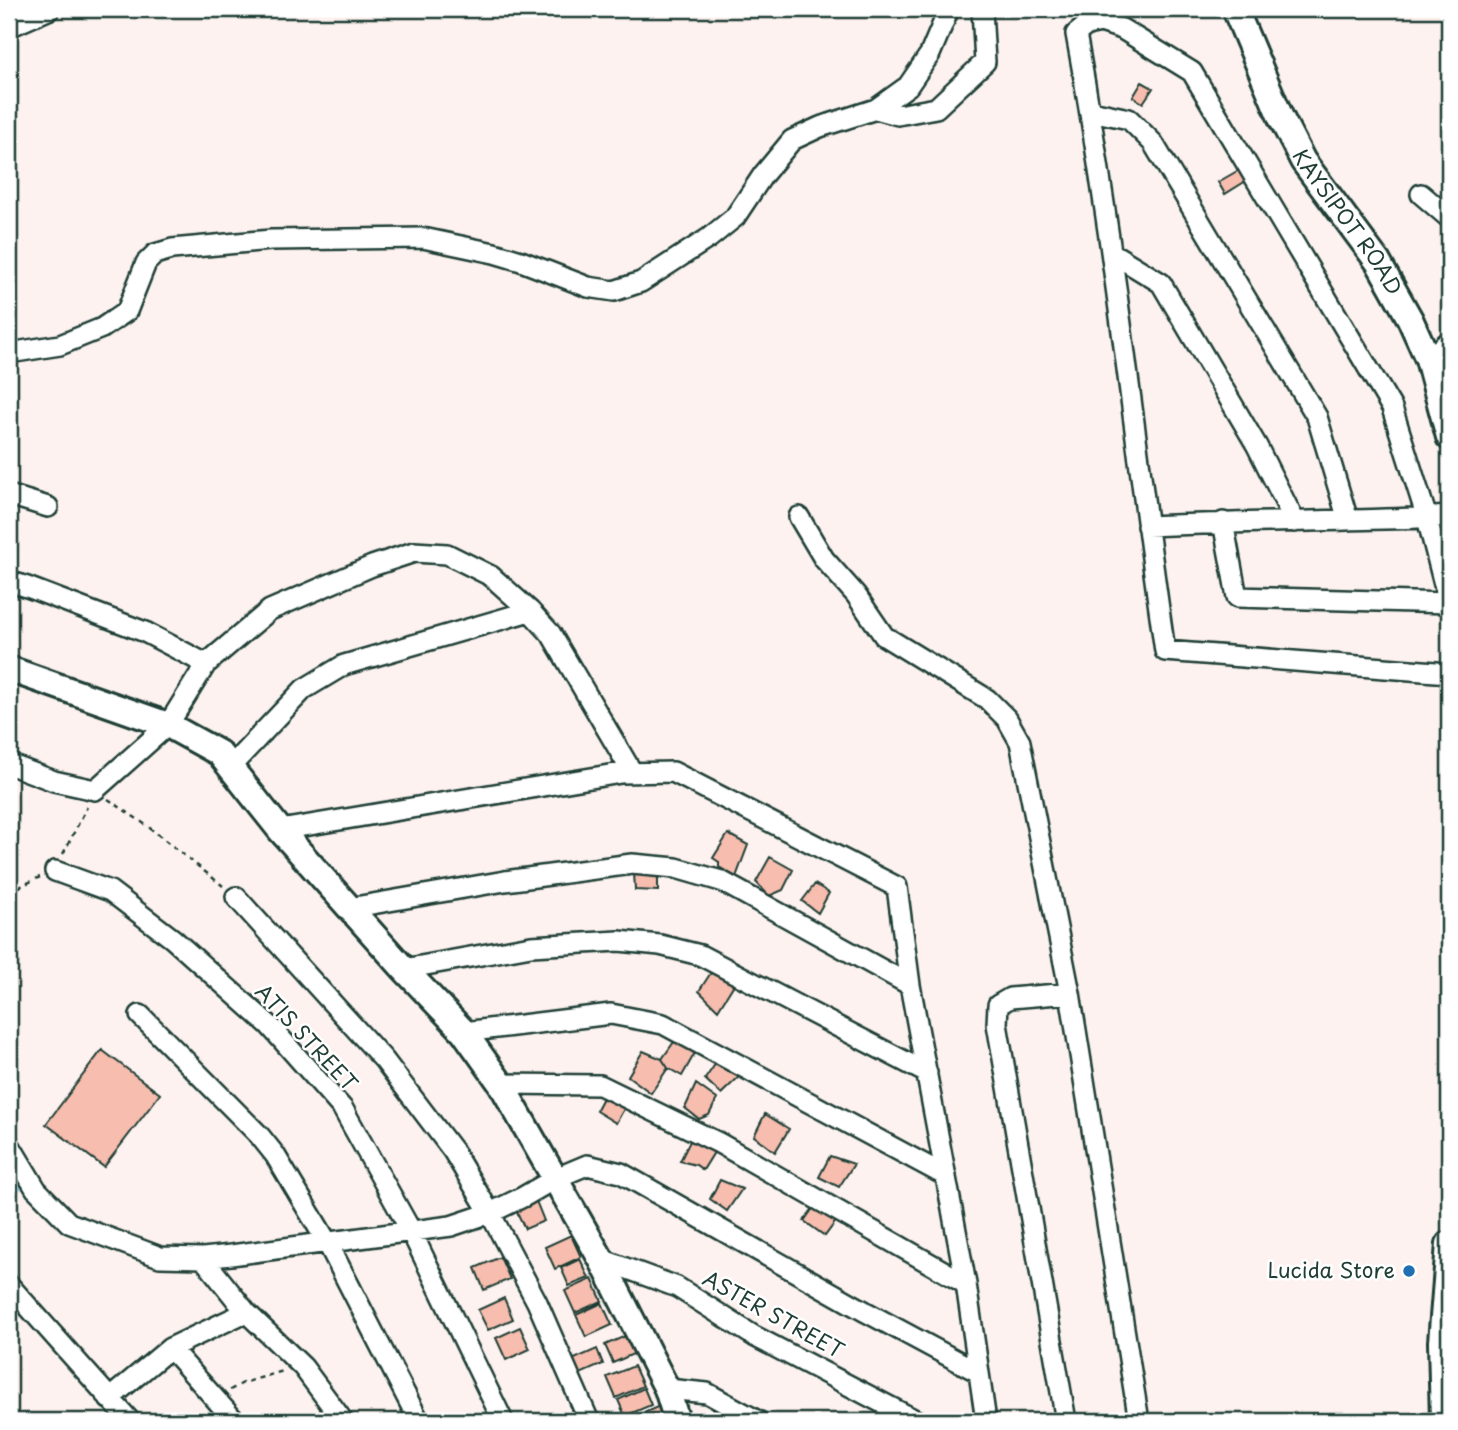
<svg xmlns="http://www.w3.org/2000/svg" width="1458" height="1430" viewBox="0 0 1458 1430" font-family="'Playpen Sans',sans-serif">
<rect width="100%" height="100%" fill="#fdf2ef"/>
<filter id="ink" filterUnits="userSpaceOnUse"><feTurbulence type="fractalNoise" baseFrequency=".0143" numOctaves="2"/><feDisplacementMap in="SourceGraphic" scale="14" xChannelSelector="R" yChannelSelector="G"/><feConvolveMatrix kernelMatrix="1 2 1 2 8 2 1 2 1" color-interpolation-filters="sRGB"/></filter>
<g filter="url(#ink)">
<g fill="none" stroke-linecap="round" stroke-linejoin="round">
<!-- river -->
<path stroke="#8dd2ef" stroke-width="28" d="M9,1176L11,1179"/>
</g>
<!-- building -->
<path fill="#f7bdae" stroke="#1f3d34" stroke-width="2" d="M1142,82L1153,88L1143,103L1133,97Z
M1239,170L1246,181L1225,194L1218,182Z
M728,834L748,845L736,877L719,867V862L713,858Z
M770,857L793,870L783,890L769,896L756,882Z
M658,870V891L635,890L634,872Z
M815,884L829,893L818,913L802,901Z
M714,968L736,981L718,1010L699,991Z
M676,1039L696,1051L682,1076L668,1068L662,1059Z
M102,1050L160,1094L104,1167L46,1124Z
M643,1051L662,1059L668,1068L651,1093L628,1076Z
M718,1060L742,1074L721,1094L705,1079Z
M696,1084L717,1099L709,1115L699,1119L685,1108Z
M606,1092L628,1102L616,1123L596,1111Z
M765,1114L789,1129L775,1152L754,1136Z
M693,1135L716,1149L703,1170L696,1165L680,1161Z
M830,1156L854,1164L839,1187L819,1177Z
M720,1180L742,1189L727,1211L710,1199Z
M536,1201L544,1221L525,1229L516,1210Z
M816,1204L839,1217L825,1236L804,1221Z
M571,1235L581,1257L555,1269L545,1247Z
M500,1257L510,1279L484,1290L475,1268Z
M580,1259L589,1278L569,1286L561,1268Z
M592,1279L602,1301L575,1313L565,1291Z
M504,1298L513,1319L488,1330L478,1310Z
M602,1303L612,1325L586,1337L576,1315Z
M520,1327L530,1349L506,1360L496,1338Z
M632,1333L640,1351L613,1363L605,1345Z
M597,1349L603,1364L578,1375L572,1360Z
M634,1366L643,1386L616,1398L607,1377Z
M644,1388L651,1405L625,1416L618,1400Z
M664,1404L672,1421H640L637,1416Z"/>
<g fill="none" stroke-linecap="round" stroke-linejoin="round">
<!-- minor casing -->
<g stroke="#1f3d34" stroke-width="24">
<path id="minor" d="M9,27L50,9
M876,109L898,115L936,108L985,62L982,9
M1091,111L1129,119L1153,143L1317,417L1348,520
M1421,194L1449,218
M1112,253L1161,283L1257,446L1295,522
M9,353L60,345L102,328L127,311L146,263L155,254L172,249L271,240L423,238L494,253L521,261L588,287L614,291L641,282L709,238L735,217L763,175L792,140L820,127L876,109L908,86L930,54L949,9
M1428,359L1449,341
M9,495L48,507
M799,517L824,559L856,595L884,636L987,699L1007,719L1020,742L1070,993L1139,1421
M1223,522L1237,597L1449,603
M1147,526C1214,523 1280,522 1347,520C1381,519 1415,519 1449,516
M9,581L30,588L145,632L206,664
M1449,604L1427,518L1392,408L1192,72L1122,29L1101,22L1087,25L1076,34C1114,239 1135,446 1165,651L1449,673
M9,764L54,781L95,790L168,725L206,664L270,610L372,566L414,552L447,554L491,576L530,611L551,634L632,772
M231,766L304,689L344,665L530,611
M280,830L621,773L673,772L897,887L910,985L966,1284L986,1421
M55,871L110,891L173,939L269,1025L343,1109L411,1231L503,1421
M236,897L384,1060L453,1151L490,1213L537,1302L589,1421
M349,908L505,881L632,864L676,868L721,881L910,985
M404,969L531,946L619,941L660,945L700,955L927,1073
M140,1015L259,1135L275,1155L327,1242L419,1421
M464,1032L611,1014L663,1024L946,1176
M501,1084L600,1085L719,1143L966,1284
M9,1144L36,1189L69,1223L160,1257L203,1258L231,1255L451,1226L490,1213L523,1197L556,1178L587,1165L621,1173L866,1312L978,1372
M203,1258L246,1312L303,1367L343,1421
M601,1259L677,1287L754,1336L917,1421
M9,1285L130,1421
M170,1348L235,1421
M667,1389L707,1393L758,1421
M109,1399L170,1348L246,1312
M1066,1421L997,1024L998,1005L1010,998L1070,993"/>
</g>
<!-- tertiary casing -->
<g stroke="#1f3d34" stroke-width="30">
<g id="tertiary">
<path id="s1" d="M1235,9L1281,118L1303,161L1378,262L1410,319L1428,359L1449,437"/>
<path d="M9,669L168,725L219,753L280,830L404,969L464,1032L501,1084L601,1259L667,1389L677,1421"/>
<path d="M1443,1421L1441,1342L1449,1244"/>
</g>
</g>
<!-- path -->
<path stroke="#1f3d34" stroke-width="2.5" stroke-dasharray="5 5" stroke-linecap="butt" d="M108,799L146,825L223,886
M63,854L87,807
M9,892L40,877
M230,1390L243,1383L283,1371"/>
<!-- minor -->
<use href="#minor" stroke="#fff" stroke-width="19"/>
<!-- tertiary -->
<use href="#tertiary" stroke="#fff" stroke-width="24"/>
</g>
</g>
<!-- markers -->
<circle fill="#1f6fb2" stroke="#fff" stroke-width="2.5" cx="1409" cy="1271" r="7"/>
<g text-anchor="middle" stroke-width="5" stroke-linejoin="round" paint-order="stroke">
<!-- street labels -->
<g font-size="21" fill="#1f3d34" stroke="#fff">
<text dy="7" stroke="none"><textPath href="#s1" startOffset="242">KAYSIPOT ROAD</textPath></text>
<text transform="translate(306 1038) rotate(47)" y="7">ATIS STREET</text>
<text transform="translate(773 1315) rotate(29)" y="7">ASTER STREET</text>
</g>
<!-- poi labels -->
<g font-size="21" fill="#1f3d34" stroke="#fff" text-anchor="end">
<text x="1395" y="1278">Lucida Store</text>
</g>
</g>
<!-- margin -->
<rect width="1458" height="1430" fill="none" stroke="#fff" stroke-width="35"/>
<rect x="18" y="18" width="1423" height="1395" fill="none" stroke="#1f3d34" stroke-width="2.5" filter="url(#ink)"/>
</svg>
